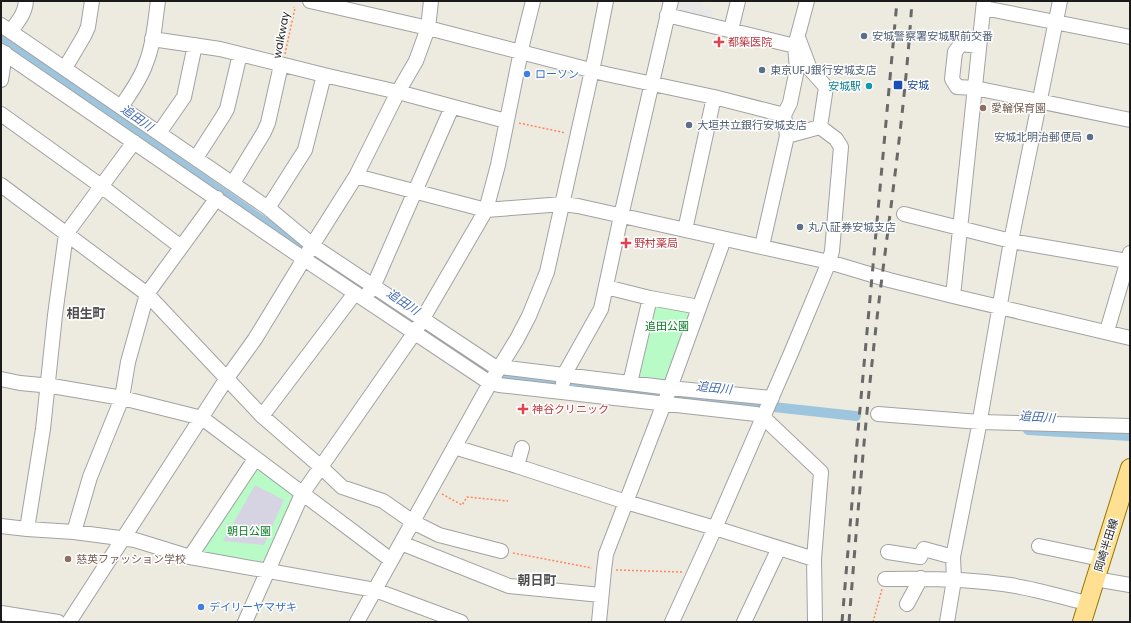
<svg xmlns="http://www.w3.org/2000/svg" width="1131" height="623" viewBox="0 0 1131 623" font-family="Poppins,'Noto Sans JP',sans-serif">
<rect width="100%" height="100%" fill="#edebe0"/>
<!-- park -->
<path fill="#b9fbc7" d="M654,302L692,311L667,381L636,379Z
M254,467H258L293,492L296,498L268,562L263,565L204,553L201,549Z"/>
<!-- parking -->
<path fill="#e7e7e7" d="M676,1H701V6L713,9L710,21L674,13Z"/>
<!-- plaza -->
<path fill="#d6d4e3" d="M255,485L284,500L264,545L223,541Z"/>
<g fill="none" stroke-linecap="round" stroke-linejoin="round">
<!-- canal -->
<path stroke="#9dc6de" stroke-width="10" d="M1,39L358,287
M473,364L483,370L516,379L856,416
M1028,430L1130,436"/>
<!-- minor casing -->
<g stroke="#a2a2a2" stroke-width="16">
<path id="minor" d="M310,1L428,28L606,74L714,97L784,115
M984,8L1130,37
M667,15L795,46
M1,25L268,208L316,248L492,365L500,367L670,388L772,398
M731,30L738,1
M11,31C18,21 25,14 26,1
M152,39L220,49L324,75
M979,46L961,44L955,52L952,79L957,87L975,88L1130,120
M1,51L304,259L490,383L499,385L756,414L763,417L821,472L814,559L815,622
M65,68L84,36L88,27L92,1
M1,80L5,53
M121,107C130,93 141,79 146,63C154,44 155,21 158,1
M1,114L101,186L181,247
M159,133L184,97L195,45
M787,136L820,127L826,87L810,69L799,40
M196,158L223,116L227,109L240,54
M356,176L486,210L563,204L578,206L829,262L889,280L953,296L1130,338
M233,183L264,132L268,123L281,65
M1,185L147,294L262,416L321,467L342,487L383,501L413,522L439,535L501,551
M268,208L305,150L324,75L398,92L506,121
M904,214L1011,241L1127,261
M685,230L714,97
M762,246L787,136L784,115L790,103L797,69L795,46L807,1
M606,287L650,298L699,307
M369,292L374,285L452,107
M953,296L984,1
M1107,331L1130,253
M1,379L20,383L52,386L122,398L202,418L391,560
M563,383L564,375L601,309L621,216L671,1
M630,383L650,298
M878,414L980,422L1130,426
M262,416L355,293
M454,447L517,466L626,502L715,528L814,559
M517,466L522,448
M1,526L27,529L74,532L135,540L190,557L375,590L461,622
M27,529L43,429L55,315L66,234L134,142
M74,532L90,477L122,398L128,362L147,294L217,198
M401,543L509,586L601,595
M1039,546L1101,559
M888,552L920,557L924,549L953,557
M190,557L255,459
M885,579C927,578 969,579 1010,585C1036,589 1062,597 1087,603
M1095,579L1130,585
M907,604L921,578
M1,613L58,622
M69,622L227,378L255,339L313,244L356,176L398,92L416,61L428,28L431,1
M245,622L302,494L415,332L486,210L498,165L523,41L533,1
M357,622L490,383L517,339L529,316L547,272L595,57L606,1
M599,622L604,570L606,554L670,388L724,239
M672,622L715,528L791,353L829,262L832,251L841,147L836,139L820,127
M744,622L779,548
M947,622L954,580L953,557L978,431L1011,241L1060,1"/>
</g>
<!-- major casing -->
<g stroke="#927600" stroke-width="20">
<path id="major" d="M1082,622L1130,468"/>
</g>
<!-- path -->
<path stroke="#ff865f" stroke-width="1.5" stroke-dasharray="2 2" stroke-linecap="butt" d="M285,54L295,8L294,7
M519,123L566,133
M442,494L462,505L467,497L508,501
M513,553L592,568
M616,570L682,572
M873,622L882,589"/>
<!-- minor -->
<use href="#minor" stroke="#fff" stroke-width="14"/>
<!-- major -->
<use href="#major" stroke="#ffe093" stroke-width="18"/>
<!-- rail -->
<path stroke="#696969" stroke-width="3" stroke-dasharray="8 8" stroke-linecap="butt" d="M842,622L858,431L897,1
M849,622C858,509 867,397 881,285C893,190 906,96 912,1"/>
</g>
<!-- markers -->
<g fill="#5c6f8a" stroke="#fff" stroke-width="1.5">
<circle cx="864" cy="36" r="4"/>
<circle cx="762" cy="70" r="4"/>
<circle cx="689" cy="125" r="4"/>
<circle cx="1090" cy="137" r="4"/>
<circle cx="800" cy="227" r="4"/>
</g>
<g fill="#e0444e" stroke="#fff" stroke-width="1.5">
<path d="M717 36h4v4h4v4h-4v4h-4v-4h-4v-4h4z"/>
<path d="M624 237h4v4h4v4h-4v4h-4v-4h-4v-4h4z"/>
<path d="M521 403h4v4h4v4h-4v4h-4v-4h-4v-4h4z"/>
</g>
<g fill="#3f7fe0" stroke="#fff" stroke-width="1.5">
<circle cx="527" cy="74" r="4"/>
<circle cx="201" cy="607" r="4"/>
</g>
<rect fill="#1a4fb4" stroke="#fff" stroke-width="1.5" x="893" y="80" width="10" height="10" rx="2"/>
<circle fill="#0f9aa8" stroke="#fff" stroke-width="1.5" cx="869" cy="86" r="4"/>
<g fill="#8d6e63" stroke="#fff" stroke-width="1.5">
<circle cx="983" cy="108" r="4"/>
<circle cx="68" cy="559" r="4"/>
</g>
<g text-anchor="middle" stroke-width="3" stroke-linejoin="round" paint-order="stroke">
<!-- street labels -->
<g font-size="11" fill="#1b1b1b" stroke="#fff">
<text transform="translate(281 35) rotate(-79)" y="4">walkway</text>
<text transform="translate(1106 545) rotate(-73)" y="4">岡崎半田線</text>
</g>
<!-- service labels -->
<g font-size="11" fill="#4e5e75" stroke="#fff" text-anchor="start">
<text x="872" y="40">安城警察署安城駅前交番</text>
<text x="770" y="74">東京UFJ銀行安城支店</text>
<text x="697" y="129">大垣共立銀行安城支店</text>
<text x="1082" y="141" text-anchor="end">安城北明治郵便局</text>
<text x="808" y="231">丸八証券安城支店</text>
</g>
<!-- health labels -->
<g font-size="11" fill="#be3a42" stroke="#fff" text-anchor="start">
<text x="728" y="46">都築医院</text>
<text x="634" y="247">野村薬局</text>
<text x="532" y="413">神谷クリニック</text>
</g>
<!-- shop labels -->
<g font-size="11" fill="#366cbe" stroke="#fff" text-anchor="start">
<text x="535" y="78">ローソン</text>
<text x="209" y="611">デイリーヤマザキ</text>
</g>
<!-- transit labels -->
<g font-size="11" fill="#164399" stroke="#fff" text-anchor="start">
<text x="907" y="89">安城</text>
</g>
<!-- culture labels -->
<g font-size="11" fill="#0d838f" stroke="#fff" text-anchor="end">
<text x="861" y="90">安城駅</text>
</g>
<!-- education labels -->
<g font-size="11" fill="#785e54" stroke="#fff" text-anchor="start">
<text x="991" y="112">愛輪保育園</text>
<text x="76" y="563">慈英ファッション学校</text>
</g>
<!-- park labels -->
<g font-size="11" fill="#067c21" stroke="#fff">
<text x="667" y="330">追田公園</text>
<text x="249" y="535">朝日公園</text>
</g>
<!-- water labels -->
<g font-size="12" font-style="italic" fill="#446aae" stroke="#fff">
<text transform="translate(137 118) rotate(35)" y="4">追田川</text>
<text transform="translate(403 302) rotate(34)" y="4">追田川</text>
<text transform="translate(714 388) rotate(6)" y="4">追田川</text>
<text transform="translate(1037 417) rotate(4)" y="4">追田川</text>
</g>
<!-- quarter labels -->
<g font-size="13" font-weight="bold" fill="#4e4e4e" stroke="#fff">
<text x="86" y="318">相生町</text>
<text x="537" y="585">朝日町</text>
</g>
</g>
<!-- border -->
<rect width="1131" height="623" fill="none" stroke="#1b1b1b" stroke-width="4"/>
</svg>
